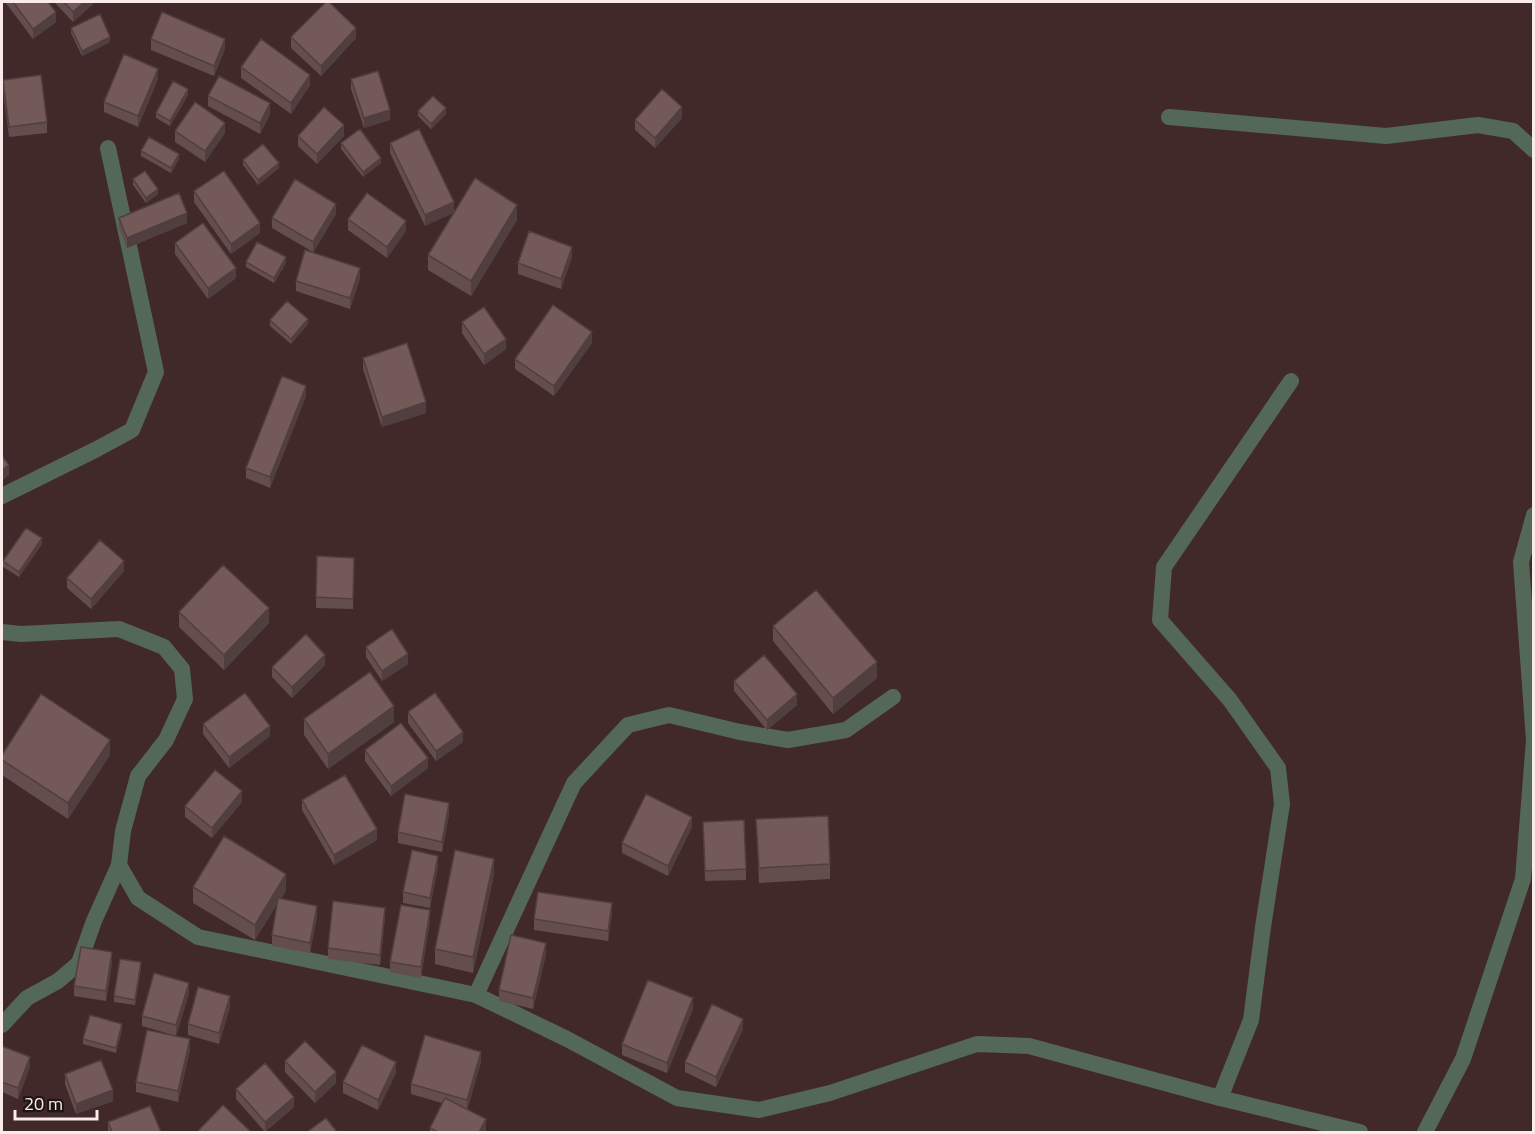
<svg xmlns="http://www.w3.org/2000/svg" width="1535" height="1134" viewBox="0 0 1535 1134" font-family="'Titillium Web',sans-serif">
<rect width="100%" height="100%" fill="#41292a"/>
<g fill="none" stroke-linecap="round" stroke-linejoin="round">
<!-- minor -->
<path stroke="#536857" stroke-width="16" d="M1169,117L1386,136L1478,125L1513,131L1534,150
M2,496L97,449L132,430L156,372L108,148
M1534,515L1521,562L1534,740
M476,995L574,783L628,725L669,715L740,732L788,740L846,730L893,697
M2,1025L27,998L58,981L79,963L94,921L119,865
M1220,1098L1251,1020L1263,927L1282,804L1278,768L1230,700L1160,620L1164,567L1291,381
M1425,1132L1463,1059L1523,879L1534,740"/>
<!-- tertiary -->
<path stroke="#536857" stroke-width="16" d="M2,632L21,634L119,629L164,647L182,669L185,699L166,740L138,776L123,831L119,865L138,898L198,937L476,995L567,1039L677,1098L759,1110L830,1093L977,1044L1029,1046L1220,1098L1360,1132"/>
</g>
<!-- wall -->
<path fill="#644d4d" d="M5,2H48L56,22L33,39Z
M54,2H93V4L73,22Z
M71,28L110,42L82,56L71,33Z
M291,37L356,38L321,76L291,48Z
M151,39L225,49L214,76L151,50Z
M241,67L310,85L291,114L241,78Z
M158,79L138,127L104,112V102Z
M351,79L390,120L364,128L351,89Z
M3,80L47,122V133L9,137L3,90Z
M188,95L170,126L156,118V113Z
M208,96L270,114L260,134L208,106Z
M418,111L446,114L431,129L418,116Z
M682,118L655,148L635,130V120Z
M175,131L225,133L205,162L175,142Z
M298,136H344L317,164L298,146Z
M341,143L381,163L363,177L341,149Z
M390,143L454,202L425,226L390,153Z
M141,151L179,159L171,173L141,156Z
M243,160L279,168L258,185L243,165Z
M133,179L158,194L146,203L133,185Z
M194,191L260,233L231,254L194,202Z
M336,214L313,253L360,278L350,309L296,291V281L313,252L272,228V218Z
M119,218L187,223L127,248L119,228Z
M348,219L406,231L387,258L348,230Z
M517,220L471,296L428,270V255Z
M175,243L236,278L208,299L175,254Z
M572,257L561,289L518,274V263Z
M246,262L286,263L274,283L246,267Z
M270,320L308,324L291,344L270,326Z
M462,322L506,349L484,365L462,333Z
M592,343L554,396L515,369V359Z
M363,358L426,413L382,427L363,369Z
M306,396L270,488L246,478V468Z
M42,544L19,577L3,567V561Z
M317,556L354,558L353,609L316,608Z
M124,571L91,609L67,588V578Z
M179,612L269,623L224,670L179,627Z
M773,626L877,678L833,714L773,641Z
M366,647L408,664L382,681L366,657Z
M325,665L292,698L272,677V667Z
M734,681L797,705L767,730L734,691Z
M408,712L463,742L436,761L408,723Z
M304,719L394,722L328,769L304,735Z
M203,724L270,736L229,768L203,734Z
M365,750L428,768L391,796L365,761Z
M2,755H110L68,819L2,775Z
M302,800L377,840L334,865L302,810Z
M242,802L212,838L185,817V806Z
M449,814L442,852L398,843V832Z
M756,819L830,864V879L759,883Z
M703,822L746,869V880L705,881Z
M692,827L668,876L622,853V843Z
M438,866L430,908L403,903V892Z
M494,874L473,973L435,964V949Z
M193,887L286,890L281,899L317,916L310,953L272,946V935L277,904L255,940L193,903Z
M612,914L608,941L534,930V919Z
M385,918L380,965L328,959V948Z
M430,920L421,978L390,972V962Z
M546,954L533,1009L499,1001V990Z
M112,963L106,1001L74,996V986Z
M141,968L135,1005L114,1002V996Z
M189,993L176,1036L142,1026V1016Z
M230,1007L219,1044L188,1035V1024Z
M693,1009L667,1073L622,1055V1044Z
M743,1029L716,1087L685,1072V1062Z
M122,1030L116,1053L83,1044V1039Z
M2,1046L30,1067L18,1099L2,1092Z
M190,1050L178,1102L136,1092V1082Z
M285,1061L336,1083L315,1103L285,1072Z
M481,1062L467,1110L486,1130L485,1132H430V1128L442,1103L411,1094V1084Z
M396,1073L378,1110L343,1093V1082Z
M65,1074L113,1101L76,1114L65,1084Z
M236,1089L294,1107L265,1132L236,1099Z
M108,1122L161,1132H108Z"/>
<!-- shaded-wall -->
<path fill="#513e3e" d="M84,2H93V4L73,22V12Z
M56,12V22L33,39V29Z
M356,28V38L321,76V66Z
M110,37V42L82,56V51Z
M225,39V49L214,76V66Z
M158,69V79L138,127V116Z
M310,75V85L291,114V103Z
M188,89V95L170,126V121Z
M270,103V114L260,134V123Z
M682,107V118L655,148V138Z
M446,108V114L431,129V124Z
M390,110V120L364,128V118Z
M225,123V133L205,162V151Z
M344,125V136L317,164V154Z
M179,154V159L171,173V168Z
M381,158V163L363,177V172Z
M279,163V168L258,185V180Z
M158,189V194L146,203V198Z
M454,202V213L425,226V215Z
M336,204V214L313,253V242Z
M517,205V220L471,296V281Z
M187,213V223L127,248V238Z
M406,221V231L387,258V247Z
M260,223V233L231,254V244Z
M572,247V257L561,289V279Z
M286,257V263L274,283V278Z
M236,268V278L208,299V288Z
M360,268V278L350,309V298Z
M308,319V324L291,344V339Z
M592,332V343L554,396V386Z
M506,339V349L484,365V354Z
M306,386V396L270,488V477Z
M426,402V413L382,427V417Z
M9,465V475L2,481V470Z
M42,538V544L19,577V572Z
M124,561V571L91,609V599Z
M269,608V623L224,670V655Z
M408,654V664L382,681V671Z
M325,655V665L292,698V687Z
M877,662V678L833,714V698Z
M797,694V705L767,730V720Z
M394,706V722L328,769V754Z
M270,726V736L229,768V757Z
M463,732V742L436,761V751Z
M110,740V755L68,819V803Z
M428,758V768L391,796V786Z
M242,791V802L212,838V828Z
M449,803V814L442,852V842Z
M692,817V827L668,876V866Z
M377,829V840L334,865V855Z
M438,856V866L430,908V898Z
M494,859V874L473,973V957Z
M286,874V890L255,940V925Z
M612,903V914L608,941V931Z
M317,906V916L310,953V943Z
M385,908V918L380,965V955Z
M430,910V920L421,978V967Z
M546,943V954L533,1009V998Z
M112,952V963L106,1001V991Z
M141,962V968L135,1005V1000Z
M189,983V993L176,1036V1025Z
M230,996V1007L219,1044V1033Z
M693,998V1009L667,1073V1063Z
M743,1019V1029L716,1087V1077Z
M122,1024V1030L116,1053V1048Z
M190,1039V1050L178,1102V1091Z
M481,1052V1062L467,1111V1100Z
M30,1057V1067L18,1099V1088Z
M396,1062V1073L378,1110V1100Z
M336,1072V1083L315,1103V1092Z
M113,1090V1101L76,1114V1104Z
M294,1097V1107L265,1132V1122Z
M486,1119V1130L485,1132H479Z"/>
<!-- building -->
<path fill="#745959" stroke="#513e3e" stroke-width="1.5" d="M13,2H48L56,12L33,29Z
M64,2H84L73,12Z
M326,2H329L356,28L321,66L291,37Z
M162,12L225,39L214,66L151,39Z
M100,14L110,37L82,51L71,28Z
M261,39L310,75L291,103L241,67Z
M124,54L158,69L138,116L104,102Z
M378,71L390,110L364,118L351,79Z
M41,75L47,122L9,127L3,80Z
M219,76L270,103L260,123L208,96Z
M173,81L188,89L170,121L156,113Z
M662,89L682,107L655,138L635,120Z
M433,96L446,108L431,124L418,111Z
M195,102L225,123L205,151L175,131Z
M324,107L344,125L317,154L298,136Z
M360,129L381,158L363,172L341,143Z
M419,129L454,202L425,215L390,143Z
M149,137L179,154L171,168L141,151Z
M263,144L279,163L258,180L243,160Z
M145,171L158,189L146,198L133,179Z
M224,171L260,223L231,244L194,191Z
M475,178L517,205L471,281L428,255Z
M295,179L336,204L313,242L272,218Z
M179,193L187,213L127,238L119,218Z
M367,193L406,221L387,247L348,219Z
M203,223L236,268L208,288L175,243Z
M529,231L572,247L561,279L518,263Z
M257,242L286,257L274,278L246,262Z
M305,250L360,268L350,298L296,281Z
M287,301L308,319L291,339L270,320Z
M553,305L592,332L554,386L515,359Z
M484,307L506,339L484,354L462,322Z
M407,343L426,402L382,417L363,358Z
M282,376L306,386L270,477L246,468Z
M2,456L9,465L2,470Z
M26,528L42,538L19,572L3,561Z
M100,540L124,561L91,599L67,578Z
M317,556L354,558L353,599L316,597Z
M223,565L269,608L224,655L179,612Z
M816,590L877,662L833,698L773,626Z
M392,629L408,654L382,671L366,647Z
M306,634L325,655L292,687L272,667Z
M764,655L797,694L767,720L734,681Z
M370,672L394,706L328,754L304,719Z
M245,693L270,726L229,757L203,724Z
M435,693L463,732L436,751L408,712Z
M41,694L110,740L68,803L2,760V755Z
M401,723L428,758L391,786L365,750Z
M215,770L242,791L212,828L185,806Z
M345,775L377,829L334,855L302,800Z
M405,794L449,803L442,842L398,832Z
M646,794L692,817L668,866L622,843Z
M828,816L830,864L759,868L756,819Z
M744,820L746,869L705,871L703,822Z
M224,836L286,874L255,925L193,887Z
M412,850L438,856L430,898L403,892Z
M455,850L494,859L473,957L435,949Z
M538,892L612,903L608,931L534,919Z
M278,898L317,906L310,943L272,935Z
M333,901L385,908L380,955L328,948Z
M401,905L430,910L421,967L390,962Z
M511,935L546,943L533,998L499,990Z
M81,947L112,952L106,991L74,986Z
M120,959L141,962L135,1000L114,996Z
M154,973L189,983L176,1025L142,1016Z
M648,980L693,998L667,1063L622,1044Z
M198,987L230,996L219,1033L188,1024Z
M712,1004L743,1019L716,1077L685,1062Z
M90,1015L122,1024L116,1048L83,1039Z
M147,1030L190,1039L178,1091L136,1082Z
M425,1035L481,1052L467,1100L411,1084Z
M305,1041L336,1072L315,1092L285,1061Z
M362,1045L396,1062L378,1100L343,1082Z
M2,1046L30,1057L18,1088L2,1082Z
M101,1060L113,1090L76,1104L65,1074Z
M265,1063L294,1097L265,1122L236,1089Z
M445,1098L486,1119L479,1132H438L430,1128Z
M223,1105L251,1132H197Z
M150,1106L161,1132H112L108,1122Z
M326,1118L337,1132H307Z"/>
<!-- border -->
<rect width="1535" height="1134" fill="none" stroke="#fbeaea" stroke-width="6"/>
<!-- scale -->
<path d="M15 1110v9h82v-9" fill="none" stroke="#fbeaea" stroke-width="3"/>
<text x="24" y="1110" font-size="18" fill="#fbeaea" stroke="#201515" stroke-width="4.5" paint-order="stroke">20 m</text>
</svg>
